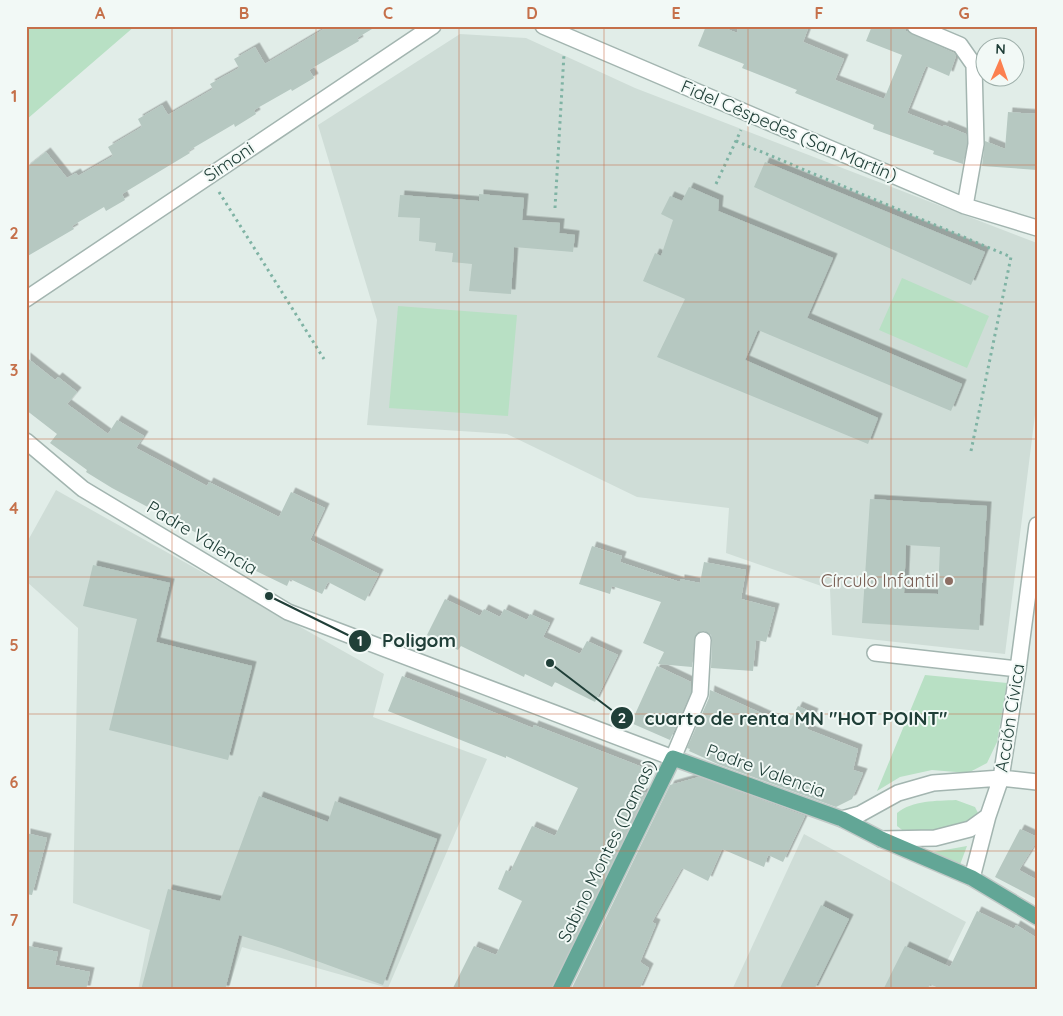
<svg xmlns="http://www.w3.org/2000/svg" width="1063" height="1016" viewBox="0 0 1063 1016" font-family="Quicksand,sans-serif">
<defs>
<filter id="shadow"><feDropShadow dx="4.5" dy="-4.5" stdDeviation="0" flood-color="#0004"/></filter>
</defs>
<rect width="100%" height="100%" fill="#e1ede8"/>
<!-- built -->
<path fill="#cfddd7" d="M460,34L526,38L635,88L1037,243V399L1005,654L832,635L830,589L726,553L729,508L637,497L507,434L367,425L377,320L318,125Z
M56,490L384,674L373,717L487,759L388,988L242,947L228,990H138L150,930L73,903L78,628L26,581V544Z
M804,834L966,922L933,990H732Z"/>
<!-- green -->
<path fill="#b8e0c4" d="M26,26H135L26,120Z
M902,278L989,316L967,368L879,330Z
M398,306L517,315L508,416L389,408Z
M925,675L1007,683L997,742L987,763L968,773L932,770L900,777L877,791Z
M956,800L975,807L979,815L966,828L906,833L897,826V813C913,800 936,801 956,800Z
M967,846L958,870L928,853Z"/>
<!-- building -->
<path fill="#b6c8c1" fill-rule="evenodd" filter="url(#shadow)" d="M329,26H377L357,38L359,41L309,70L314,78L292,91L291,89L254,110L256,114L235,127L234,124L188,151L190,153L122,194L125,200L106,211L104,207L72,226L74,229L26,257V168L46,152L67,178L76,173L78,176L113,156L108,147L142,127L138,119L162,105L168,115L213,89L210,84L239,68L234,59L255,47L265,64Z
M706,26H720L737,33L738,26H809L803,42L844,59L835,80L884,99L902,55L866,41L872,26H906V31L954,53L956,56L949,76L926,66L907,113L943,127L944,125L966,134L967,143L963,164L933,154L934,151L873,129L874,125L795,93L797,90L742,68L744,64L698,46Z
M1008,112L1037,114V170L982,166L985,141L1005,149Z
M765,162L985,252L971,285L754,187Z
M689,187L719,200L718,211L833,258L807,318L962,384L951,411L758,330L745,360L878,418L868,444L657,357L685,299L643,281L655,253L661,256L673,220L661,214L670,196L682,201Z
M479,194L524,198L522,220L560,223L559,233L575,235L573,252L514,247L511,294L469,291L472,264L452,262L453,253L435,251L436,243L419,241L420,218L398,217L400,195L479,201Z
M26,357L55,380L58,377L77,392L67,404L108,434L117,420L144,436L136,448L207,486L209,482L279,517L291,492L325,508L310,540L379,574L365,601L328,582L322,594L290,579L287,586L254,570L256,564L222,548L223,547L112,488L86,472L87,470L50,443L57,434L26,410Z
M870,499L987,506L979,630L862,623ZM906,545L940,547L938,594L904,593Z
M592,546L622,556L620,562L680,582V579L700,583L704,562L746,570L741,599L775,608L766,642L756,640L753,671L711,668L712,640L711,635L704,631L698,632L694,639L692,667L658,664L664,652L643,643L661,602L612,586L610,594L579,584Z
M93,565L170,583L156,642L252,666L228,760L109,730L137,619L83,606Z
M445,599L480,616L484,609L500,617L504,609L527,620L530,614L550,623L543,637L580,654L587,641L618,655L595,702L555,682L552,687L525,674L524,677L461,646L458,650L427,635Z
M657,666L691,682V692L670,740L631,723Z
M402,676L533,728L534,725L650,770L638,794L646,792L551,990H452L474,946L496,955L522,901L498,889L506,870L510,872L532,826L555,836L578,788L506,756V758L388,711Z
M710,690L788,725L798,706L814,713L807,729L858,749L853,770L863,773L852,799L836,807L720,765L689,751L690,749L687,748L709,698Z
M699,777L805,816L783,862L768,855L764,867L722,849L708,881L682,868L652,922L656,924L640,962L649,968L639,990H571L670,785Z
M259,796L328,822L335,801L437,839L383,985L281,948L239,935L225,990H141L168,889L220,901Z
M1020,829L1037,837V841L1019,870L1037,880V899L995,877Z
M26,833L47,838L32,895L26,894Z
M821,905L849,919L814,990H779Z
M977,911L1014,929L1016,925L1037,938V990H942L930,984L927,990H883L905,946L950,967Z
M29,946L58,952L55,965L90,972L86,990H26V956Z"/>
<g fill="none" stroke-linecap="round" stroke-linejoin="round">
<!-- minor casing -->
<g stroke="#a3b5b0" stroke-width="18">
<path id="minor" d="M543,26L965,206L1037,228
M915,26L960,45L974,65L976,144L965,206
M26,299L433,26
M26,441L83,489L288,612L673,758L700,694L703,640
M875,653L1018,669
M842,819L860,814L898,793L933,783L1001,778L1037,782
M881,839L935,838L970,829L988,816
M972,878L988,816L1001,778L1018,669L1037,525"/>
</g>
<!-- major casing -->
<g stroke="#c1c9c7" stroke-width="18">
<path id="major" d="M560,990L673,758L842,819L881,839L972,878L1037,917"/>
</g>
<!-- path -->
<path stroke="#7fb3a4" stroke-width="3" stroke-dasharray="2.5 4" stroke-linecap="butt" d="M736,141L1011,257L971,451
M716,184L741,130
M219,192L324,359
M555,208L564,54"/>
<!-- minor -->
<use href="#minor" stroke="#fff" stroke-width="15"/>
<!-- major -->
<use href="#major" stroke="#62a696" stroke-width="15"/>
</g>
<!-- grid -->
<path fill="none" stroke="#c5704a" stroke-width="1" stroke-opacity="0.55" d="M172,26V990M316,26V990M459,26V990M604,26V990M748,26V990M891,26V990M26,165H1037M26,302H1037M26,439H1037M26,577H1037M26,714H1037M26,851H1037"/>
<!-- markers -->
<circle fill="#8d6e63" stroke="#f2f9f6" stroke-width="2" cx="949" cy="581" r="5"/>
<g text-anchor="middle" stroke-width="4" stroke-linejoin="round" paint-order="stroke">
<!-- street labels -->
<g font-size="18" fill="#203f38" stroke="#f2f9f6">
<text transform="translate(789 131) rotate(23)" y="6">Fidel Céspedes (San Martín)</text>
<text transform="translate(229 162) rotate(-34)" y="6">Simoni</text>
<text transform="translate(202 538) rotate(31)" y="6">Padre Valencia</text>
<text transform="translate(1010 718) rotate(-81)" y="6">Acción Cívica</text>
<text transform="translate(766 771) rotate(20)" y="6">Padre Valencia</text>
<text transform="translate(607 851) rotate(-64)" y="6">Sabino Montes (Damas)</text>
</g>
<!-- education labels -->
<g font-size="18" fill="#785e54" stroke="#f2f9f6" text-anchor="end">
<text x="939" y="587">Círculo Infantil</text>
</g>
</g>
<!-- callouts -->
<path fill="none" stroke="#203f38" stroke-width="2" d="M269 596L360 641M550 663L622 718"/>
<g fill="#203f38" stroke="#f2f9f6" stroke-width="2">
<circle cx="269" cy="596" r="5"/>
<circle cx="550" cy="663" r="5"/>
<circle cx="360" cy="641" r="12"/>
<circle cx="622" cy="718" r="12"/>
</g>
<g font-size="15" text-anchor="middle" font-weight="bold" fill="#fff">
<text x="360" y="646">1</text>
<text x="622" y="723">2</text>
</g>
<g font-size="19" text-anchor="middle" font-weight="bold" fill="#203f38" stroke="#f2f9f6" stroke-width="4" stroke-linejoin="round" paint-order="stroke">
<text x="419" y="647">Poligom</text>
<text x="796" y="725">cuarto de renta MN "HOT POINT"</text>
</g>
<!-- border -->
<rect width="1063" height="1016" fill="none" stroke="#f2f9f6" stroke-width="55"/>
<!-- north arrow -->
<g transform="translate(1000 62) rotate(2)"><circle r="24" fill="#f2f9f6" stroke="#9eafaa"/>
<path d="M0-4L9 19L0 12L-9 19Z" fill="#fc8050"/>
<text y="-8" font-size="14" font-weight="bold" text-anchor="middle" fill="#203f38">N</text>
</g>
<rect x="28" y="28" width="1008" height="960" fill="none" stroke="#c5704a" stroke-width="2"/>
<g font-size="16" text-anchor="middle" font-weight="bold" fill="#c5704a">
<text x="100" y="19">A</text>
<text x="244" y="19">B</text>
<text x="388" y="19">C</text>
<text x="532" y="19">D</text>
<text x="676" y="19">E</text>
<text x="819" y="19">F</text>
<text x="964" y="19">G</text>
<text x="14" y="102">1</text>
<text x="14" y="239">2</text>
<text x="14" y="376">3</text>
<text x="14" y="514">4</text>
<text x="14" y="651">5</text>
<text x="14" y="788">6</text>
<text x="14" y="926">7</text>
</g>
</svg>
